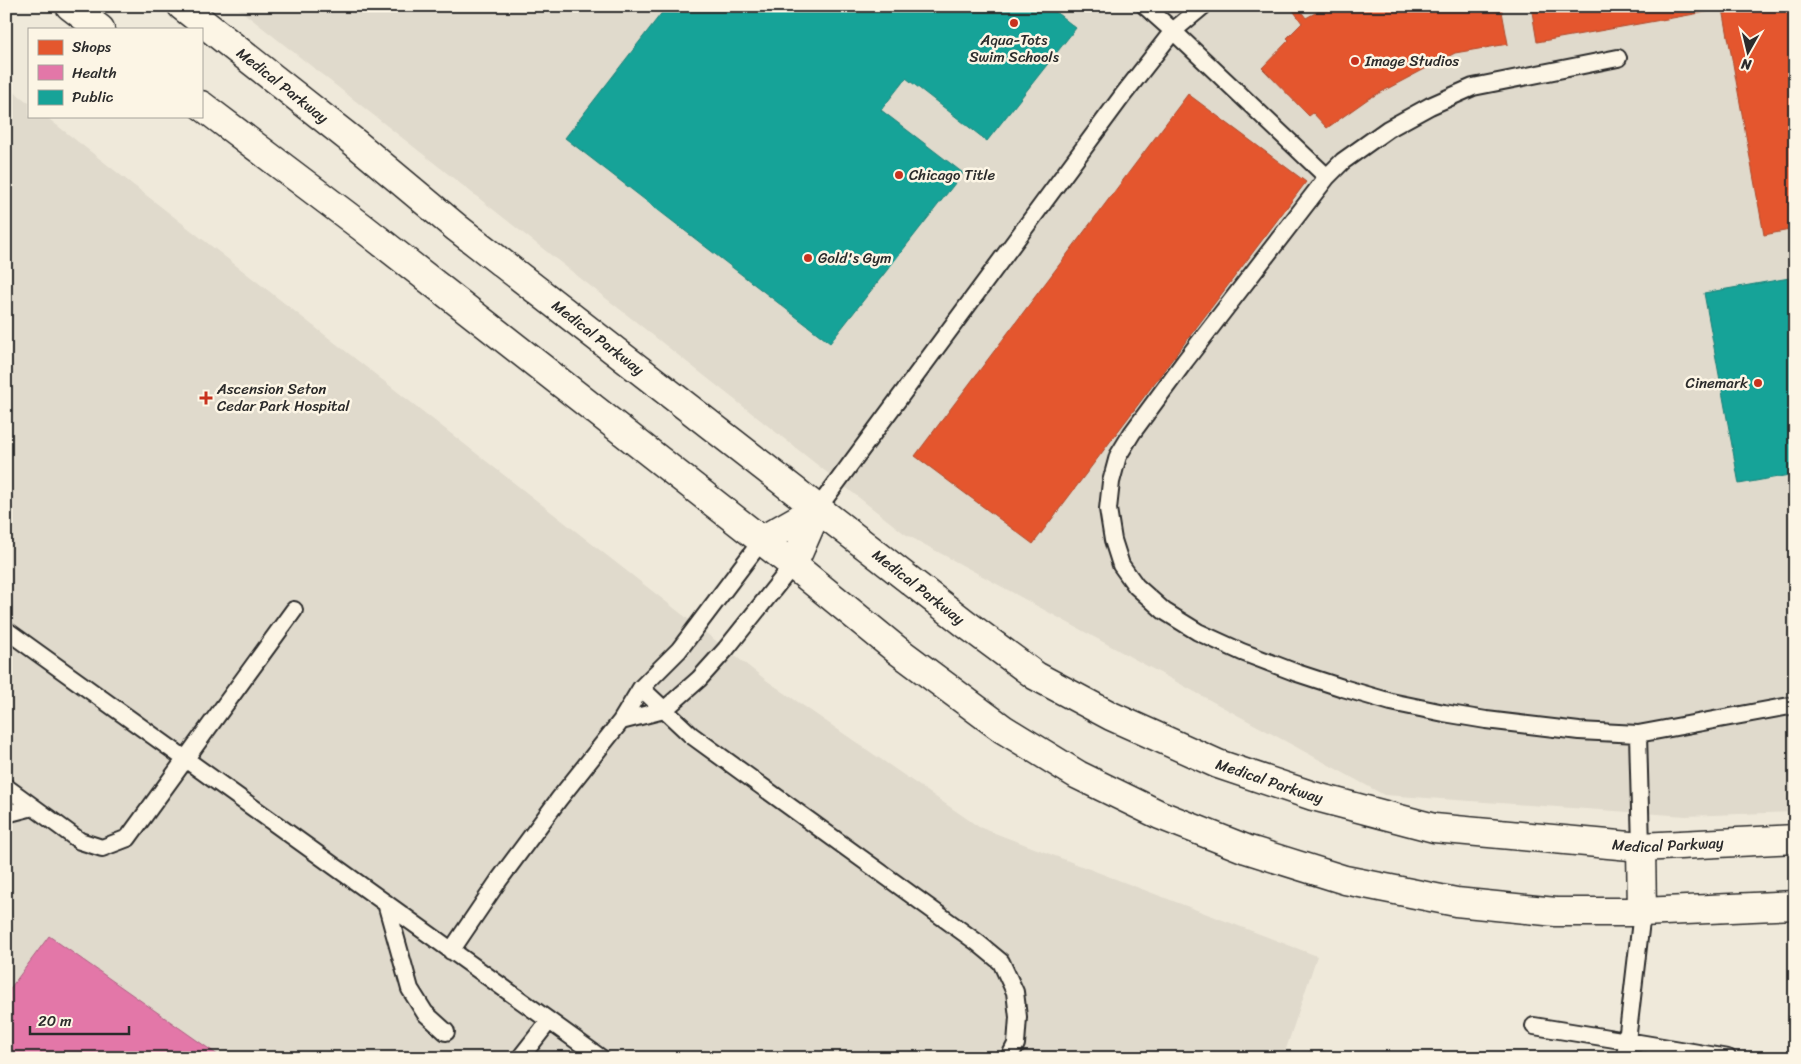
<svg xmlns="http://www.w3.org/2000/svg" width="1801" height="1064" viewBox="0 0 1801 1064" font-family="Sriracha,sans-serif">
<rect width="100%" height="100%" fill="#efe9da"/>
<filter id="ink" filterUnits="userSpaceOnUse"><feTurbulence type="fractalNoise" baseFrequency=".02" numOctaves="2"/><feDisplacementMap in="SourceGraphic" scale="10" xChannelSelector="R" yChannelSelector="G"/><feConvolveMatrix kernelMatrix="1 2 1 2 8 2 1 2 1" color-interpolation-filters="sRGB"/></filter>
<g filter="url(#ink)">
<!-- built -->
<path fill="#e0dacc" d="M235,6H1795V812L1686,816L1384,795L905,534Z
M6,86L29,103V116H45L766,680L979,827L1317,956L1283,1058H6Z"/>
<!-- shops -->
<path fill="#e4572e" stroke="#ac4a2d" d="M1290,6H1297L1306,18L1328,6H1501L1508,44L1455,53L1368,99L1327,128L1313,113L1309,116L1262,68L1289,40L1287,38L1302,23Z
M1531,6H1795V229L1764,235L1723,9L1537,42Z
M1188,94L1306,182L1033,544L915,456Z"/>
<!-- health -->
<path fill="#e377a8" stroke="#ac6082" d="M49,936L222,1058H13L6,1053V994Z"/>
<!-- public -->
<path fill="#17a398" stroke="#1d7f77" d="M667,6H1048L1076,28L987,141L906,78L881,110L963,173L830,343L565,138Z
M1795,277V474L1739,484L1704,293Z"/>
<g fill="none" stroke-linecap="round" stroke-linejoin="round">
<!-- service casing -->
<g stroke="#2b2b2b" stroke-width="20">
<path id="service" d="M1145,6L1173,31L1327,177
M1618,58L1473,87L1430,106L1388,129L1343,161L1327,177L1185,361L1132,433L1118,456L1111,482L1108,509L1113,540L1121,565L1136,586L1164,611L1198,632L1242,652L1297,673L1343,688L1391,702L1444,713L1486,720L1579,731L1638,734L1795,705
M818,508L1123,95L1173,31L1203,6
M6,630L601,1058
M641,688L691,735L978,943L1001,962L1015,992L1018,1017L1016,1044L1009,1058
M621,721L664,710L699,679L726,649L793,565
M1638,734L1641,847
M6,787L80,841L102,848L128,838L294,610
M6,814L33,807
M386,903L410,989L425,1013L446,1032
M1642,912L1627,1041L1728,1058
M451,951L499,880L559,799L621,721L641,688L679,650L762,540
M1534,1026L1627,1041L1625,1058
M520,1058L549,1021"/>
</g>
<!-- tertiary casing -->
<g stroke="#2b2b2b" stroke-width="31">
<g id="tertiary">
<path d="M70,6L100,29"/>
<path id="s1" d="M182,6L354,142L457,228L966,624L1036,676L1111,716L1218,764L1313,796L1434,828L1641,847L1795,839"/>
<path d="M201,105L362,227L793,565L897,650L1003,729L1078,775L1160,815L1246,849L1345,880L1456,902L1556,912H1642L1795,905"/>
<path d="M762,540L818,508"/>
<path d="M793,565L818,508"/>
<path d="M1641,847L1642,912"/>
</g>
</g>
<!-- service -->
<use href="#service" stroke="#fcf5e5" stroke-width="16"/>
<!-- tertiary -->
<use href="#tertiary" stroke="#fcf5e5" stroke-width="28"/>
</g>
</g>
<!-- markers -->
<g fill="#c8321e" stroke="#fcf5e5" stroke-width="2">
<circle cx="1014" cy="23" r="5"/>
<circle cx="1355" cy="61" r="5"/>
<circle cx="899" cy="175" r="5"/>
<circle cx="808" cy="258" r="5"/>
<circle cx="1758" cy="383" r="5"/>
<path d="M203.5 390.5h5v5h5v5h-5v5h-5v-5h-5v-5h5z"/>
</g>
<g text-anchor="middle" stroke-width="5" stroke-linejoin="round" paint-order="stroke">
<!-- poi labels -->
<g font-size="15" fill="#2b2b2b" stroke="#fcf5e5" text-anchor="start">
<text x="1014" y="45" text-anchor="middle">Aqua-Tots<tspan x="1014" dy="17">Swim Schools</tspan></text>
<text x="1365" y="66">Image Studios</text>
<text x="909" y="180">Chicago Title</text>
<text x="818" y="263">Gold's Gym</text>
<text x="1748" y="388" text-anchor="end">Cinemark</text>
<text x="217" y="394">Ascension Seton<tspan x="217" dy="17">Cedar Park Hospital</tspan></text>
</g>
<!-- street labels -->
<g font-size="15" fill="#2b2b2b" stroke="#fcf5e5">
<text dy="5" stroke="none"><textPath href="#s1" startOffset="128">Medical Parkway</textPath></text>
<text dy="5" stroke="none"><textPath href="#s1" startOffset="532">Medical Parkway</textPath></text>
<text dy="5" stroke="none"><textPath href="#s1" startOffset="938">Medical Parkway</textPath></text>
<text dy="5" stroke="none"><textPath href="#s1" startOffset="1342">Medical Parkway</textPath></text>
<text dy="5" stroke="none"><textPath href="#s1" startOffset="1748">Medical Parkway</textPath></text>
</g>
</g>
<!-- margin -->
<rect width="1801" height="1064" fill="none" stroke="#fcf5e5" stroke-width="25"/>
<rect x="12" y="12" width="1776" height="1039" fill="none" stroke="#2b2b2b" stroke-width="2" filter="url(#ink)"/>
<!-- legend -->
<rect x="28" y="28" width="175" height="90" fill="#fcf5e5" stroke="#a8a49b"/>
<rect x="38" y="40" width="25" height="15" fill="#e4572e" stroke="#a8a49b"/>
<text x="72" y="52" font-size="15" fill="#2b2b2b">Shops</text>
<rect x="38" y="65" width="25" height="15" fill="#e377a8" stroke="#a8a49b"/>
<text x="72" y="78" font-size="15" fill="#2b2b2b">Health</text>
<rect x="38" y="90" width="25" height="15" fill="#17a398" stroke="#a8a49b"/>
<text x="72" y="102" font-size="15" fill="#2b2b2b">Public</text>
<!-- north arrow -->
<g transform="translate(1748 52) rotate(188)" stroke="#fcf5e5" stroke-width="4" paint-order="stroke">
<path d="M0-4L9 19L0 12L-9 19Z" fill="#2b2b2b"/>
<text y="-8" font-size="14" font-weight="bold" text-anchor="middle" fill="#2b2b2b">N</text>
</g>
<!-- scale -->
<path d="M30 1026v8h99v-8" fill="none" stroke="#2b2b2b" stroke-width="2.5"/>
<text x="38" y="1026" font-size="15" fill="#2b2b2b" stroke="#fcf5e5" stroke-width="4" paint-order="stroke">20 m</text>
</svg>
